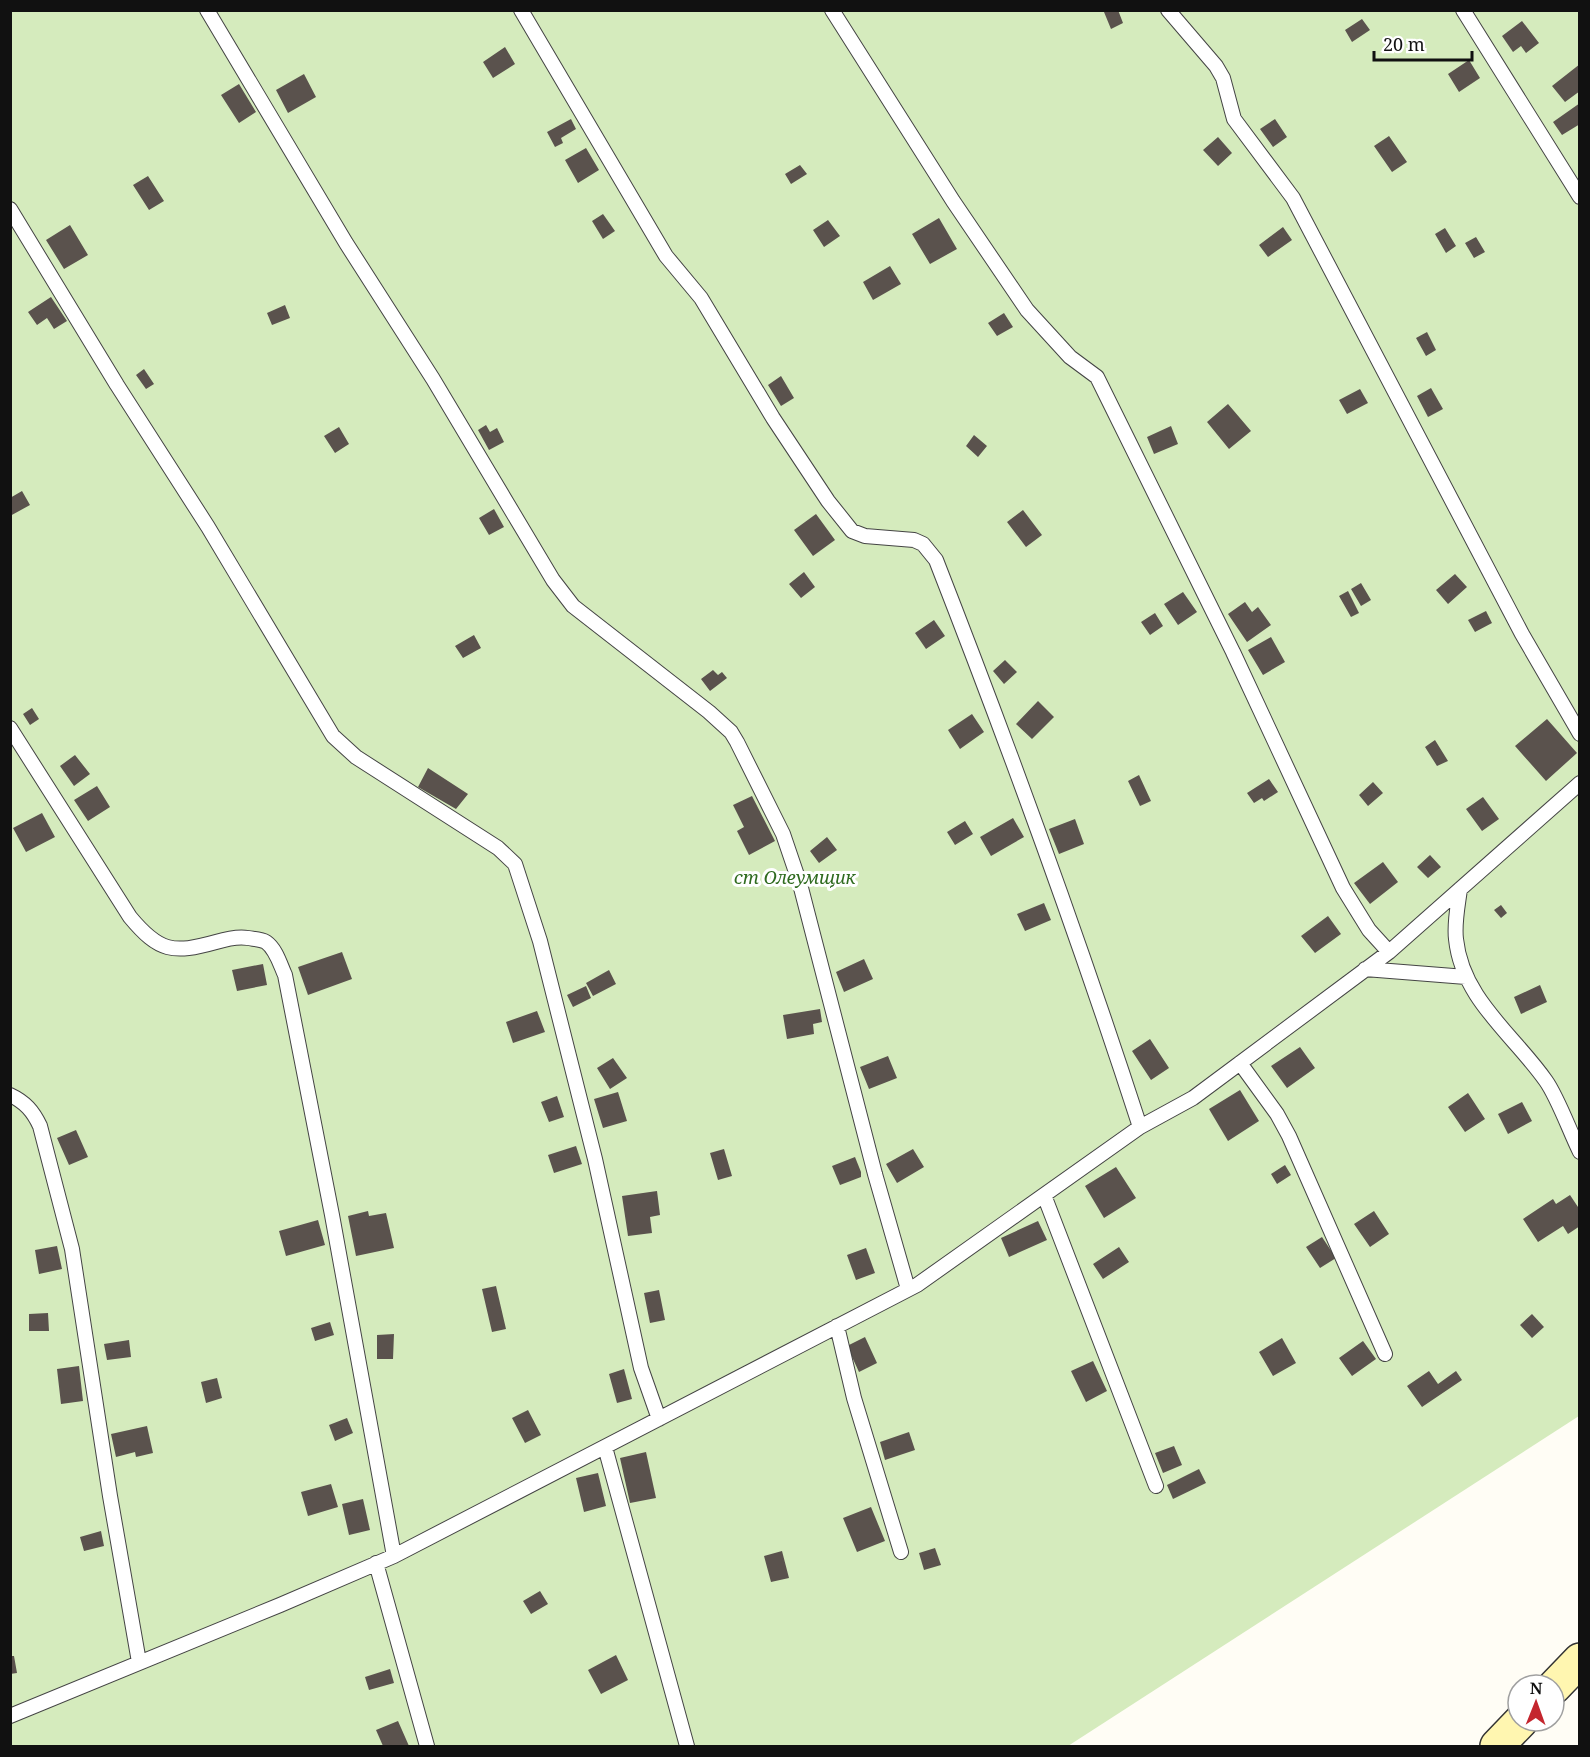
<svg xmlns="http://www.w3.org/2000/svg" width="1590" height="1757" viewBox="0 0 1590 1757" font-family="'Noto Serif',serif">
<rect width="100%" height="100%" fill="#fffdf5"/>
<!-- green -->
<path fill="#d5ebbd" d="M11,11H1579V1416L1068,1746H11Z"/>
<!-- building -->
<path fill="#5a524d" d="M1109,10H1118L1123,23L1111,29L1104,12Z
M1362,19L1370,30L1352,42L1345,30Z
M1522,21L1539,43L1526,53L1521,46L1513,52L1502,36Z
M505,47L515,64L493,78L483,62Z
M1469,60L1480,78L1459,92L1448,74Z
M1580,64V91L1565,102L1552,86Z
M304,74L316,97L288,113L276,90Z
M239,84L256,112L239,123L221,95Z
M1580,103V124L1562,135L1553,122Z
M571,119L576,129L561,138L563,143L555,147L547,132Z
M1275,119L1287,137L1273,147L1260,129Z
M1389,136L1407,162L1392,172L1374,146Z
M1218,137L1232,153L1218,166L1203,150Z
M586,148L599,170L578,183L565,160Z
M800,165L807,174L791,184L785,174Z
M148,176L164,201L149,210L133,185Z
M603,214L615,231L603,239L592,221Z
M939,218L957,249L930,264L912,234Z
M828,220L840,236L824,247L813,230Z
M70,225L88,255L64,269L46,240Z
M1283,227L1292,240L1268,257L1259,245Z
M1445,228L1456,246L1446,253L1435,234Z
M1476,237L1485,252L1474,258L1465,243Z
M890,266L901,284L873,300L863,282Z
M51,297L67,321L54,329L47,318L37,325L28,312Z
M285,305L290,318L272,325L267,313Z
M1004,313L1013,327L997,336L988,323Z
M1427,332L1436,350L1426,356L1416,338Z
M144,369L154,384L146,389L136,375Z
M781,376L794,398L781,406L768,385Z
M1431,388L1443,409L1428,417L1417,396Z
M1360,389L1368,403L1347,414L1339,400Z
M1228,404L1251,431L1229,449L1207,422Z
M486,425L490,432L497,428L504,442L489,450L478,430Z
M1171,426L1178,444L1154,454L1147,437Z
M339,427L349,444L335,453L324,436Z
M974,435L987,446L978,457L966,446Z
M22,491L30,505L10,516V498Z
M494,509L504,527L489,535L479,518Z
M1023,510L1042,535L1026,547L1007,522Z
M816,514L835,540L813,556L794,530Z
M804,572L815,587L801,598L789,584Z
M1455,574L1467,587L1448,604L1436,590Z
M1361,583L1371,600L1361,606L1351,589Z
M1348,591L1359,613L1351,617L1339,596Z
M1183,592L1197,612L1178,625L1164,604Z
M1245,602L1252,612L1258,607L1271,625L1247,642L1228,614Z
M1486,611L1492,623L1475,632L1468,620Z
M1155,613L1163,626L1150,635L1141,622Z
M934,620L945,636L926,649L915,633Z
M474,635L481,648L463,658L455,646Z
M1271,637L1285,662L1263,675L1248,650Z
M1005,660L1017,672L1004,684L993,671Z
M713,670L718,675L722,672L727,678L710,691L701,679Z
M1038,701L1054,717L1032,739L1016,724Z
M32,708L39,719L30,725L23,714Z
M972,714L984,732L960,749L948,730Z
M1547,719L1577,753L1546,781L1515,746Z
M1435,740L1448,761L1437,766L1425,747Z
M75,755L90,774L74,786L60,766Z
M428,768L468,794L456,809L418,787Z
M1139,775L1151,801L1140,806L1128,781Z
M1269,779L1278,792L1264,801L1262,798L1254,803L1247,793Z
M1373,782L1383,793L1368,806L1359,795Z
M97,786L110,807L88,821L74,800Z
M752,796L775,841L749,855L737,831L744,827L733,805Z
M1483,797L1499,819L1482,831L1466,809Z
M42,813L55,837L26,852L13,828Z
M1013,818L1024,837L991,856L980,837Z
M1075,819L1084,844L1059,854L1049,829Z
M965,821L973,834L955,845L947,832Z
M827,837L837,850L819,863L810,851Z
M1430,855L1441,867L1428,878L1417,867Z
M1383,862L1398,882L1370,904L1354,883Z
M1044,903L1051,920L1025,931L1017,914Z
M1501,905L1507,913L1501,918L1494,910Z
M1328,916L1341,934L1315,953L1301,936Z
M342,952L352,979L308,995L298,967Z
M864,959L873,979L844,992L836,972Z
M263,964L267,985L237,991L232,970Z
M609,970L616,984L593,996L586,983Z
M1540,985L1547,1002L1521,1014L1514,997Z
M586,986L591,998L573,1007L567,995Z
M820,1009L822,1022L813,1024L814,1034L787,1039L783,1015Z
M537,1011L545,1032L513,1043L506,1022Z
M1150,1039L1169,1068L1151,1080L1132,1051Z
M1300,1047L1315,1068L1287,1088L1271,1066Z
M888,1056L897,1078L869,1089L860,1067Z
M613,1058L627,1078L610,1089L597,1068Z
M1240,1090L1259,1121L1228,1141L1209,1109Z
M618,1092L627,1121L603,1128L594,1099Z
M1468,1093L1485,1119L1465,1132L1448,1107Z
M557,1096L564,1117L549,1122L541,1102Z
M1522,1102L1532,1121L1508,1134L1498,1114Z
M76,1130L88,1157L69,1165L57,1138Z
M576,1146L582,1164L554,1173L548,1155Z
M724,1149L732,1176L718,1180L710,1153Z
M913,1149L924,1167L897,1183L886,1164Z
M855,1157L861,1172V1177L840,1185L832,1166Z
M1285,1165L1291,1175L1277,1184L1271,1174Z
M1116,1167L1136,1198L1104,1218L1085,1186Z
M657,1191L660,1215L650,1217L652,1233L628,1236L622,1196Z
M1570,1195L1580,1210V1226L1568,1234L1563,1226L1538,1242L1523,1219L1553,1199L1556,1204Z
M368,1211L369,1216L386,1213L394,1248L356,1256L348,1216Z
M1374,1211L1389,1234L1370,1247L1354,1224Z
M318,1220L325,1245L286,1256L279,1231Z
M1038,1221L1047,1240L1009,1257L1001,1238Z
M1322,1237L1336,1258L1320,1268L1306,1247Z
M57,1246L62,1269L39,1274L35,1250Z
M1119,1247L1129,1262L1103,1279L1093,1264Z
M866,1248L875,1273L856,1280L847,1255Z
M496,1286L506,1329L492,1332L482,1289Z
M659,1290L665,1320L650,1323L644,1293Z
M48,1313L49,1331H29V1314Z
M1532,1314L1544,1327L1532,1338L1520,1325Z
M330,1322L334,1335L315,1341L311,1328Z
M394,1334L393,1359H377V1335Z
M865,1337L877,1363L859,1372L847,1346Z
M1282,1338L1296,1363L1273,1376L1259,1352Z
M129,1340L131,1357L107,1360L104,1344Z
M1363,1341L1376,1359L1352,1376L1339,1358Z
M1093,1361L1107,1391L1086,1402L1071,1371Z
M79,1366L83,1401L61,1404L57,1369Z
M624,1369L632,1399L617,1403L609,1374Z
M1429,1371L1438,1384L1456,1371L1462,1380L1422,1407L1407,1386Z
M217,1378L222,1398L206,1403L201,1382Z
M528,1410L541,1435L525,1443L512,1418Z
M347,1418L353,1433L335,1441L329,1425Z
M147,1426L153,1453L136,1457L135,1452L116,1457L111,1434Z
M909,1432L915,1450L885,1460L880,1442Z
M1174,1446L1182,1465L1163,1473L1155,1453Z
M646,1452L656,1498L630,1503L620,1458Z
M1199,1469L1206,1483L1173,1499L1167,1485Z
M598,1473L606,1506L584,1512L576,1478Z
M331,1484L338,1507L308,1516L301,1492Z
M363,1499L370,1530L349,1535L342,1504Z
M871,1507L885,1541L857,1552L843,1518Z
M101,1531L104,1546L84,1551L80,1537Z
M935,1548L941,1565L924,1570L919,1553Z
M782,1551L789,1578L771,1582L764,1556Z
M540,1591L548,1604L531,1614L523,1601Z
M616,1655L628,1680L601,1694L588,1670Z
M10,1656H14L17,1673L10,1674Z
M390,1669L394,1683L369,1690L365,1677Z
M398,1721L409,1746H383L376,1730Z"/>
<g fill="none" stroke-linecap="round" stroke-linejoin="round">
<!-- lane casing -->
<g stroke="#444" stroke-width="16">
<path id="lane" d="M207,10L346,243L433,379L553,580L573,606L709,712L731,732L737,742L783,834L800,884L875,1174L908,1289
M521,10L666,256L701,298L773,418L828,501L852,531L865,536L914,540L923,544L936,560C1009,747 1078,936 1140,1127
M832,10L953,201L1027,310L1070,357L1097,377L1233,652L1343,888L1369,930L1389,952
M1168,10L1216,66L1223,78L1234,119L1293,198L1522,634L1580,734
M1463,10L1580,197
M10,209L117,385L208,527L333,736L356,757L498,848L515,864L540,941L595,1159L641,1368L659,1419
M10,728L130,917C159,952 173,954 216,942C226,939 237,936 248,938C253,939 261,939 266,942C276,949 280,964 285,975L332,1215L394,1556
M1460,889C1458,905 1454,923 1456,939C1462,999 1514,1035 1546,1081C1558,1098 1570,1132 1580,1152
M1365,969L1466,977
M1240,1063L1277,1114L1289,1136L1385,1354
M10,1095C25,1102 33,1111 40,1126L72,1249L110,1496L139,1662
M1044,1195L1156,1486
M837,1326L854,1398L901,1552
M605,1447L687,1746
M376,1563L427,1746
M10,1716L280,1605L394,1556L917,1285L1140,1127L1193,1098L1389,952L1580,783"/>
</g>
<!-- secondary casing -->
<g stroke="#333" stroke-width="36">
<path id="secondary" d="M1554,1687L1580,1660
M1497,1746L1521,1721"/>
</g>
<!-- lane -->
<use href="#lane" stroke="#fff" stroke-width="14"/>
<!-- secondary -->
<use href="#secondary" stroke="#fff6b0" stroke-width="33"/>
</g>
<g text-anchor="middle" stroke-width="6" stroke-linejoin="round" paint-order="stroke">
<!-- park labels -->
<g font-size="18" font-style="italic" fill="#2f6b1f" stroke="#fff">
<text x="795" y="884">ст Олеумщик</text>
</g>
</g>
<!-- border -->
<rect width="1590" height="1757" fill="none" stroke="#111111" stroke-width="24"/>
<!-- north arrow -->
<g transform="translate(1536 1703) rotate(1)"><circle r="28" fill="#ffffff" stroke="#a0a0a0" stroke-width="1.5"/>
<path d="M0-4.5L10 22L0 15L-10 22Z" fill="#c4262e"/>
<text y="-9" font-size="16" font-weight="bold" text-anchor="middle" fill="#111111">N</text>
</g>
<!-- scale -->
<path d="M1374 51v9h98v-9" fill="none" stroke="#111111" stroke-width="3"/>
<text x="1383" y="51" font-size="18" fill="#111111" stroke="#ffffff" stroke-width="4.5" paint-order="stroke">20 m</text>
</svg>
